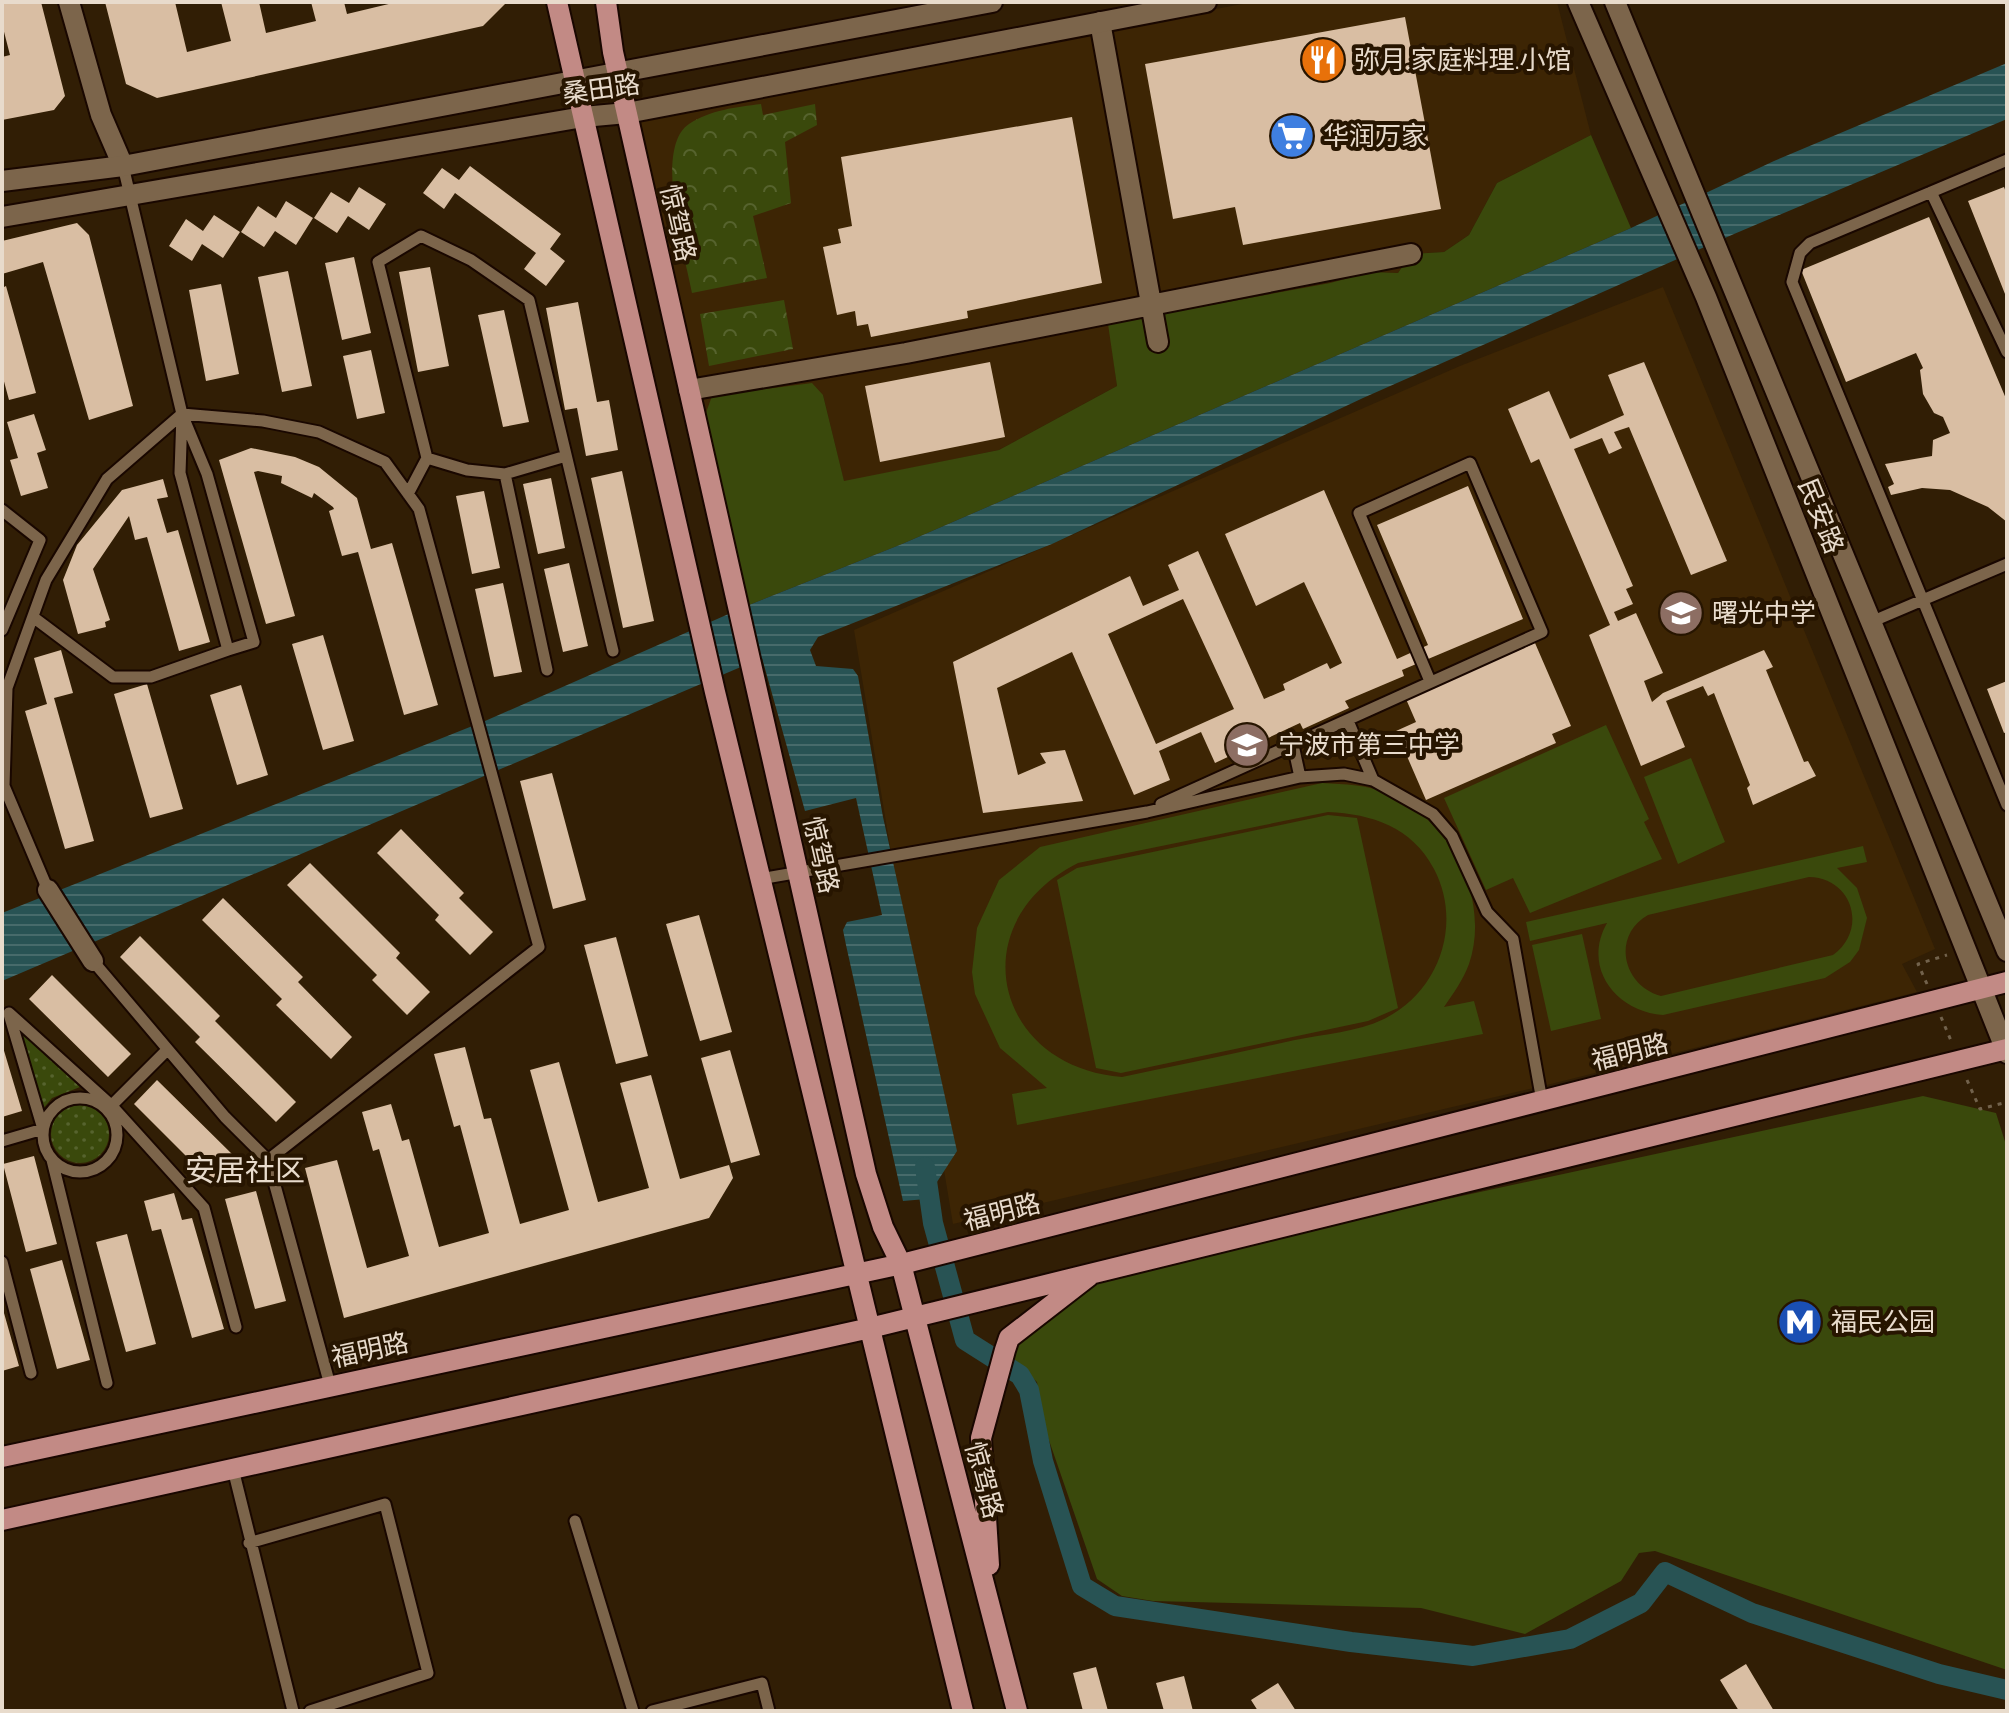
<svg xmlns="http://www.w3.org/2000/svg" width="2009" height="1713" viewBox="0 0 2009 1713" font-family="Quicksand,'Noto Sans SC',sans-serif">
<defs>
<pattern id="grass-dots" width="8" height="8" patternUnits="userSpaceOnUse" patternTransform="scale(2)"><rect width="8" height="8" fill="#3a490c"/><path d="M2 2h.1M6 6h.1" fill="none" stroke="#56632e" stroke-width="1.8" stroke-linecap="round"/></pattern>
<pattern id="forest-crowns" width="20" height="18" patternUnits="userSpaceOnUse" patternTransform="scale(2)"><rect width="20" height="18" fill="#3a490c"/><path d="M2 6a3 3 0 1 1 6 0M12 15a3 3 0 1 1 6 0" fill="none" stroke="#56632e"/></pattern>
<pattern id="water-rules" width="6" height="5" patternUnits="userSpaceOnUse" patternTransform="scale(2)"><rect width="6" height="5" fill="#285354"/><path d="M0 2.5h6" fill="none" stroke="#476b6b"/></pattern>
</defs>
<rect width="100%" height="100%" fill="#311e05"/>
<!-- built -->
<path fill="#3d2504" d="M1253,2H1557L1591,135L1497,183L1469,235L1444,252L1411,254L1398,273L1371,272L1330,283L1109,324L1117,386L999,450L844,482L823,395L703,421L640,117Z
M1663,287L1935,949L1902,964L1917,992L1551,1084L953,1224L854,630L1460,366Z"/>
<!-- grass -->
<path fill="url(#grass-dots)" d="M22,1034L80,1087L52,1098L42,1110Z
M51 1134a29 29 0 1 1 58 0a29 29 0 1 1-58 0Z"/>
<!-- forest -->
<path fill="url(#forest-crowns)" d="M761,104L763,115L815,104L817,125L785,142L791,203L753,216L767,278L692,293C685,256 653,148 689,124C710,110 737,107 761,104Z
M784,300L793,349L709,366L700,314Z"/>
<!-- park -->
<path fill="#3a490c" fill-rule="evenodd" d="M1591,135L1631,228L902,544L749,605L743,597L703,421L712,396L812,383L823,395L844,481L999,450L1117,386L1108,324L1330,283L1371,272L1398,273L1411,254L1444,252L1469,235L1497,183Z
M1606,725L1649,819L1644,822L1662,859L1530,913L1513,878L1486,890L1444,798Z
M1691,758L1725,842L1678,864L1644,777Z
M1322,783C1344,784 1369,785 1390,794C1451,821 1491,899 1469,964C1463,980 1453,994 1444,1007L1474,1001L1483,1034L1017,1125L1012,1094L1047,1088L1000,1048L975,994L972,972L977,928L999,880L1040,847ZM1328,812C1372,814 1412,827 1434,869C1463,924 1439,992 1384,1019C1357,1032 1324,1034 1295,1040C1237,1053 1180,1065 1122,1077C994,1067 960,922 1078,863Z
M1328,815L1357,818L1398,1008L1368,1021L1121,1073L1096,1068L1057,880L1077,868Z
M1863,846L1867,862L1837,868L1857,888L1867,918L1859,950L1850,962L1825,978L1663,1015C1615,1011 1582,967 1607,923L1530,941L1526,922ZM1809,877C1853,878 1868,930 1833,955L1661,996C1623,986 1611,936 1648,915Z
M1582,934L1601,1019L1551,1031L1532,945Z
M1923,1096L1996,1113L2007,1148V1670L1655,1551L1639,1553L1621,1581L1525,1634L1421,1608L1153,1601L1122,1596L1097,1579L1043,1423L1037,1382L1007,1354L1012,1341L1097,1275Z"/>
<!-- water -->
<path fill="url(#water-rules)" d="M2007,63V119L1734,234L1363,398L1052,544L818,637L810,650L816,666L853,669L858,676L883,817L957,1151L926,1199L903,1201L846,945L843,930L847,922L882,915L856,798L805,811L762,658L2,981V913L485,721L749,605L902,544L1631,228L1774,161Z"/>
<g fill="none" stroke-linecap="round" stroke-linejoin="round">
<!-- canal -->
<path stroke="#285354" stroke-width="20" d="M925,1167L933,1223L965,1340L1020,1375L1029,1390L1043,1461L1082,1586L1115,1606L1351,1642L1473,1656L1570,1639L1641,1603L1665,1572L1752,1613L1939,1674L2007,1690"/>
</g>
<!-- building -->
<path fill="#d9bea3" fill-rule="evenodd" d="M2,2H41L65,96L54,110L2,120V57L10,55L2,24Z
M105,2H175L187,52L231,41L221,2H259L266,33L316,21L311,2H344L347,14L397,2H507L483,26L157,98L126,84Z
M1405,17L1441,209L1243,245L1235,207L1173,219L1145,64Z
M1072,117L1102,283L967,311L968,318L871,337L868,324L857,326L855,311L837,315L823,247L841,243L838,229L852,226L841,157Z
M470,166L561,234L550,249L565,261L546,286L524,269L536,253L455,193L444,209L423,193L442,168L459,180Z
M359,187L386,204L369,230L348,216L337,233L314,218L331,192L349,203Z
M2004,187L2007,195V299L1968,201Z
M286,201L313,218L296,245L275,231L264,247L241,232L258,206L276,218Z
M214,215L240,232L223,258L202,244L192,261L169,246L186,219L203,231Z
M1929,217L2007,401V522L1988,507L1950,490L1922,488L1891,495L1888,487L1894,484L1885,464L1932,456L1933,440L1950,433L1943,417L1934,413L1923,394L1920,370L1923,368L1916,353L1846,382L1801,270Z
M77,223L89,235L133,406L89,420L43,262L2,274V241Z
M354,257L371,333L342,340L325,263Z
M430,267L449,366L418,372L399,272Z
M288,271L312,386L282,392L258,277Z
M221,284L239,374L206,381L189,290Z
M6,286L36,393L9,400L2,374V288Z
M578,302L597,402L609,400L618,450L586,456L577,408L565,410L546,308Z
M504,310L529,422L503,427L478,315Z
M371,350L385,413L357,419L343,356Z
M990,362L1005,437L880,462L865,386Z
M1644,362L1727,561L1691,575L1629,427L1614,432L1622,448L1609,454L1602,438L1574,449L1633,586L1626,589L1633,604L1614,612L1618,621L1636,613L1663,673L1644,681L1652,702L1663,693L1764,650L1773,667L1766,670L1804,762L1808,761L1816,776L1753,805L1747,788L1750,785L1714,693L1708,696L1703,686L1666,701L1685,747L1641,766L1589,635L1610,625L1539,459L1531,463L1508,409L1549,391L1570,439L1624,415L1608,375Z
M34,414L46,450L37,453L48,488L21,496L10,460L18,458L7,422Z
M251,448L295,457L319,467L357,498L371,549L392,543L438,705L404,715L358,552L342,556L329,511L334,509L333,507L314,493L312,498L281,483L282,476L258,471L254,472L295,616L266,624L219,460Z
M622,471L654,621L623,628L591,478Z
M551,478L565,548L538,554L523,484Z
M163,479L168,497L157,499L167,533L178,530L210,642L179,651L147,537L135,540L129,516L93,569L110,620L105,622L106,627L78,634L63,580L77,545L122,490Z
M1468,486L1523,619L1402,670L1404,676L1345,701L1349,708L1303,729L1300,723L1215,763L1201,732L1159,751L1170,780L1134,795L1072,652L997,688L1018,775L1046,763L1040,753L1065,750L1083,801L983,813L953,662L1130,576L1143,606L1179,590L1168,565L1198,551L1264,699L1285,690L1283,684L1327,663L1330,669L1342,663L1304,582L1256,606L1225,534L1324,490L1397,659L1428,645L1377,525ZM1183,599L1234,709L1156,744L1108,634Z
M484,491L500,568L472,574L456,496Z
M569,563L588,646L563,652L544,569Z
M503,583L522,672L494,677L475,589Z
M323,635L354,741L323,750L292,644Z
M1535,643L1571,726L1552,734L1556,743L1426,800L1396,731L1416,722L1406,699Z
M61,650L73,693L54,698L94,841L65,849L25,711L47,704L34,658Z
M2007,681V732L2004,733L1987,689Z
M147,684L183,809L150,818L114,694Z
M241,685L268,775L237,785L210,695Z
M552,773L586,900L553,909L520,781Z
M401,829L464,893L459,898L493,932L470,955L435,920L439,915L377,853Z
M310,863L400,953L396,958L430,992L407,1015L372,980L377,975L287,885Z
M223,898L303,977L298,982L352,1037L331,1059L276,1005L282,999L202,920Z
M699,915L732,1032L700,1041L666,924Z
M140,936L220,1016L215,1021L296,1102L276,1122L195,1042L200,1037L120,957Z
M616,937L648,1056L616,1064L584,945Z
M52,975L131,1054L108,1077L29,999Z
M2,1044L22,1111L2,1117Z
M465,1047L484,1119L491,1118L520,1224L569,1210L530,1070L559,1062L598,1202L649,1188L620,1083L651,1075L680,1179L729,1165L733,1178L709,1218L344,1318L305,1168L337,1160L367,1268L409,1256L379,1149L373,1151L362,1112L391,1104L402,1141L409,1139L439,1247L489,1233L460,1125L454,1127L434,1054Z
M730,1050L760,1155L731,1163L701,1058Z
M157,1080L235,1157L211,1181L134,1104Z
M34,1156L57,1244L26,1252L3,1164Z
M256,1191L286,1301L255,1309L225,1199Z
M174,1193L182,1220L192,1218L224,1329L192,1338L161,1229L152,1231L144,1201Z
M127,1234L156,1344L126,1352L96,1242Z
M62,1260L90,1360L57,1369L30,1269Z
M2,1306L19,1366L2,1371Z
M1746,1664L1774,1711H1739L1720,1680Z
M1096,1667L1108,1711H1083L1073,1673Z
M1184,1676L1193,1711H1164L1156,1683Z
M1278,1683L1296,1711H1258L1251,1700Z"/>
<g fill="none" stroke-linecap="round" stroke-linejoin="round">
<!-- service casing -->
<g stroke="#190700" stroke-width="15">
<path id="service" d="M2007,160L1810,243L1800,253L1792,282L2007,805
M1931,192L2007,352
M182,414L207,474L254,642L228,650L180,473Z
M427,458L467,470L505,474L566,456
M505,474L547,670
M408,494L427,458L378,262L421,236L471,260L529,300L613,651
M2,510L40,540L2,630
M33,617L113,677H151L228,650
M1871,622L2007,564
M1348,721L1373,780
M1293,745L1300,777
M1161,804L1542,632L1470,463L1359,513L1430,681
M760,879L1147,812L1300,777L1344,774L1373,780L1433,814L1452,836L1487,912L1513,939L1542,1101
M48,890L4,786L7,688L46,580L107,479L182,414L123,166
M93,961L225,1117L268,1160L539,947L419,509L385,462L319,432L263,421L182,414
M9,1013L111,1105L204,1208L236,1327
M43 1135a37 37 0 1 1 74 0a37 37 0 1 1-74 0Z
M108,1109L167,1050
M2,1141L43,1129L9,1014
M52,1160L107,1383
M268,1160L330,1385
M2,1262L31,1373
M233,1469L293,1711
M575,1521L633,1711
M249,1543L385,1504L428,1673L310,1711
M652,1711L762,1683L769,1711"/>
</g>
<!-- minor casing -->
<g stroke="#190700" stroke-width="24">
<path id="minor" d="M69,2L101,115L123,166
M1100,22L1158,342
M689,390L906,353L1411,254
M48,890L93,961"/>
</g>
<!-- secondary casing -->
<g stroke="#190700" stroke-width="24">
<path id="secondary" d="M1578,2L1706,297L2007,1053
M1615,2L2007,951
M2,181L123,166L992,2
M2,217L583,117L627,113L1206,2"/>
</g>
<!-- primary casing -->
<g stroke="#190700" stroke-width="24">
<path id="primary" d="M557,2L715,692L963,1711
M606,2L613,52L866,1174L883,1227L901,1264L1017,1711
M2,1457L902,1264L2007,982
M2,1520L870,1328L2007,1049
M989,1565L981,1438L1005,1350L1009,1338L1089,1276"/>
</g>
<!-- path -->
<path stroke="#72624c" stroke-width="3" stroke-dasharray="4 6" stroke-linecap="butt" d="M1927,984L1918,964L1947,955
M1941,1017L1952,1043
M1967,1080L1980,1109L2007,1102"/>
<!-- service -->
<use href="#service" stroke="#7c654b" stroke-width="11"/>
<!-- minor -->
<use href="#minor" stroke="#7c654b" stroke-width="20"/>
<!-- secondary -->
<use href="#secondary" stroke="#7c654b" stroke-width="20"/>
<!-- primary -->
<use href="#primary" stroke="#c28a85" stroke-width="20"/>
</g>
<!-- icons -->
<defs>
<g id="restaurant-disc" transform="scale(2.3)"><circle r="9.5" fill="#e8710a" stroke="#271500"/><path d="M-5-6h1v4h1v-4h1v4h1v-4h1v5L-1.5 .5V6h-2V.5L-5-1ZM5-6V6H3V1.5H1.5Q1.5-4 5-6Z" fill="#fff"/></g>
<g id="supermarket-disc" transform="scale(2.3)"><circle r="9.5" fill="#3f7fe0" stroke="#271500"/><path d="M-6-5.5h2.5l.6 2H6L4.5 2H-2.5L-4.4-4H-6ZM-1.5 3.2a1.3 1.3 0 1 0 .1 0ZM3 3.2a1.3 1.3 0 1 0 .1 0Z" fill="#fff"/></g>
<g id="school-disc" transform="scale(2.3)"><circle r="9.5" fill="#8d6e63" stroke="#271500"/><path d="M0-5L7-2L0 1L-7-2ZM-4 1L0 2.5L4 1V4Q0 6-4 4Z" fill="#fff"/></g>
<g id="metro-disc" transform="scale(2.3)"><circle r="9.5" fill="#1a4fb4" stroke="#271500"/><path d="M-5.5 5V-5H-3L0 0L3-5H5.5V5H3V-.5L0 4L-3-.5V5Z" fill="#fff"/></g>
</defs>
<g fill-rule="evenodd">
<use href="#restaurant-disc" x="1323" y="60"/>
<use href="#supermarket-disc" x="1292" y="136"/>
<use href="#school-disc" x="1681" y="613"/>
<use href="#school-disc" x="1247" y="745"/>
<use href="#metro-disc" x="1800" y="1322"/>
</g>
<g text-anchor="middle" stroke-width="8" stroke-linejoin="round" paint-order="stroke">
<!-- poi labels -->
<g font-size="26" fill="#e8dbcc" stroke="#271500" text-anchor="start">
<text x="1354" y="69">弥月.家庭料理.小馆</text>
<text x="1323" y="145">华润万家</text>
<text x="1712" y="622">曙光中学</text>
<text x="1278" y="754">宁波市第三中学</text>
<text x="1831" y="1331">福民公园</text>
</g>
<!-- street labels -->
<g font-size="26" fill="#e8dbcc" stroke="#271500">
<text transform="translate(601 89) rotate(-8)" y="9">桑田路</text>
<text transform="translate(678 223) rotate(77)" y="9">惊驾路</text>
<text transform="translate(1821 516) rotate(68)" y="9">民安路</text>
<text transform="translate(821 855) rotate(77)" y="9">惊驾路</text>
<text transform="translate(1630 1052) rotate(-14)" y="9">福明路</text>
<text transform="translate(1002 1212) rotate(-14)" y="9">福明路</text>
<text transform="translate(370 1350) rotate(-12)" y="9">福明路</text>
<text transform="translate(984 1480) rotate(75)" y="9">惊驾路</text>
</g>
<!-- quarter labels -->
<g font-size="30" fill="#e8dbcc" stroke="#271500">
<text x="245" y="1181">安居社区</text>
</g>
</g>
<!-- border -->
<rect width="2009" height="1713" fill="none" stroke="#e8dbcc" stroke-width="8"/>
</svg>
